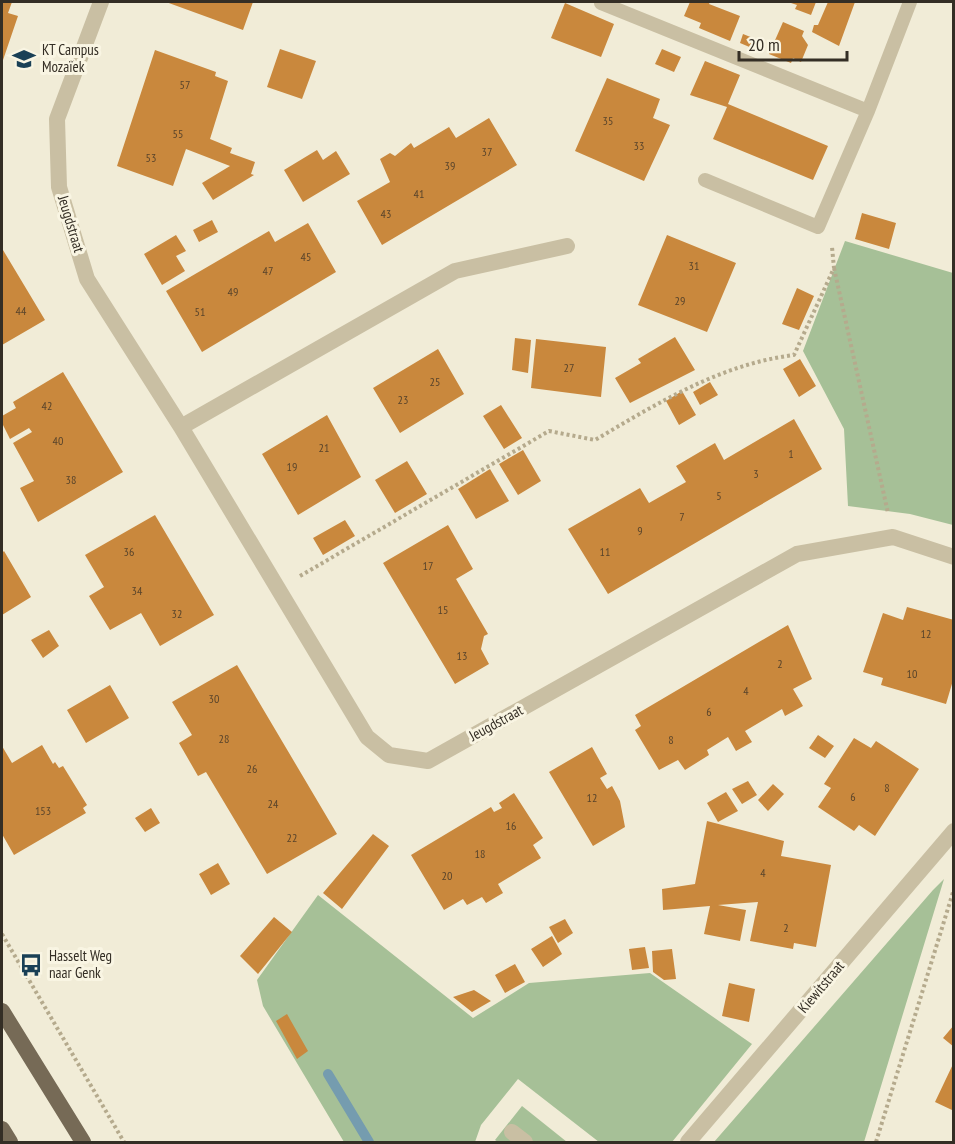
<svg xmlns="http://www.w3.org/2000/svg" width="955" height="1144" viewBox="0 0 955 1144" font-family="'PT Sans Narrow',sans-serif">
<rect width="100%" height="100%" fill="#f1ecd7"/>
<!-- green -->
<path fill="#a6c097" d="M845,241L953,273V525L910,514L848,506L844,429L803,351Z
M944,879L864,1142H714L933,890Z
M318,895L473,1018L529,983L650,973L752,1044L672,1142H599L518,1079L481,1125L475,1142H344L263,1006L257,980Z
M522,1106L567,1142H498L495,1140Z"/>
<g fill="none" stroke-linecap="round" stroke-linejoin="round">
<!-- stream -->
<path stroke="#759caf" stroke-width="10" d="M328,1074L369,1142"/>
</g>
<!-- building -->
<path fill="#c9883d" d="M2,2H12L8,13L18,16L2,63Z
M166,2H253L243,30Z
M690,2H710L709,4L740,16L730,41L699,28L701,23L684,16Z
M788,2H816L811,15L795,9L797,5Z
M828,2H855L839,46L812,32L814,25H818Z
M565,3L614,24L601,57L551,38Z
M783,22L804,31L802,36L808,45L801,62L793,58L791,63L769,54Z
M743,34L763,42L759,51L740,43Z
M280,49L316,61L302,99L267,87Z
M662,49L681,57L674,72L655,64Z
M155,50L216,72L215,76L228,81L210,139L232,148L230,153L255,162L251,174L254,175L213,200L202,183L230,166L186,149L173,186L117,166Z
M705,61L740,75L728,104L828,146L813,180L713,139L727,107L690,95Z
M607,78L660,99L653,118L670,125L644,181L575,151Z
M489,118L517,165L382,245L357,201L390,182L380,159L390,153L395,156L411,143L414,148L449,127L456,138Z
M317,150L323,160L336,151L350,174L303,202L284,170Z
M862,213L896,223L889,249L855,239Z
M212,220L218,232L199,242L193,230Z
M308,223L336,272L202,352L166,291L269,231L275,242Z
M176,235L186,251L176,256L185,271L162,285L144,254Z
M667,235L736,263L707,332L638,305Z
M3,250L45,320L2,345V251Z
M797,288L814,296L799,330L782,324Z
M675,337L695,370L630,403L615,378L641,363L638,359Z
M515,338L531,340L528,373L512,370Z
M536,339L606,347L601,397L531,388Z
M438,349L464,394L400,433L373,388Z
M800,359L816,386L799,397L783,369Z
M63,372L123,472L38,522L20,488L34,481L13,443L32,432L29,428L10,439L2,423V416L16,408L13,402Z
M710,382L718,395L700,405L693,392Z
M682,391L696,415L679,425L666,401Z
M501,405L522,438L504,449L483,416Z
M327,415L361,477L298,515L262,454Z
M794,419L822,469L608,594L568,529L640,488L649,503L686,482L676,466L715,443L724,460Z
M523,450L541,481L518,495L499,464Z
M407,461L427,494L395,513L375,480Z
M490,469L509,501L476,519L458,489Z
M155,515L214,615L160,646L141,613L110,630L89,596L104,587L85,555Z
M345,520L355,536L323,555L313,538Z
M448,525L473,569L456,579L488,634L484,636L481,649L489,664L455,684L383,563Z
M4,551L31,597L2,615V553Z
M907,607L954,620V677L946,704L881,685L883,678L863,672L883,613L903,620Z
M788,625L812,679L793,689L803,706L785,716L782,709L745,731L752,742L736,751L728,737L707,750L709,755L685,770L678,760L659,770L635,730L641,726L635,715Z
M49,630L59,646L43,658L31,640Z
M237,665L337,834L267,874L206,772L198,776L179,743L192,735L172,702Z
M110,685L129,718L86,743L67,710Z
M818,735L834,746L825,758L809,748Z
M854,738L871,748L876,741L919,769L875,836L859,825L854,831L818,807L831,788L824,784Z
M42,745L53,764L55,762L59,768L63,766L87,805L83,808L86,813L14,855L2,834V746L12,763Z
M592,747L607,774L600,778L607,789L612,786L620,801L625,827L593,846L549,772Z
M748,781L757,795L742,804L732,789Z
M773,784L784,794L768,811L758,800Z
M726,792L738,811L718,822L707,803Z
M514,793L543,838L533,845L541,858L498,884L503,893L486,903L482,897L467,905L463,899L444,910L411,855L491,807L494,812L502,808L499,803Z
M151,808L160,823L145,832L135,818Z
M707,821L784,841L781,856L831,865L816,947L794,943L793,949L750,941L758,902L718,905L746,910L740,941L704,934L710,906L663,910L662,889L695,884Z
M373,834L389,846L342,909L323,893Z
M218,863L230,884L211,895L199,874Z
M274,917L292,932L258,974L240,956Z
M565,919L573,933L558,943L549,927Z
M552,936L562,954L543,967L531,949Z
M645,947L649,968L632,970L629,949Z
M672,949L676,979L664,980L653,972L652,951Z
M515,964L525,982L505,993L495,975Z
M729,983L755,989L749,1022L722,1016Z
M474,990L491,1001L472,1012L453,997Z
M287,1014L308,1051L297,1059L276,1021Z
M954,1025V1047L943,1038Z
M954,1062V1107L952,1110L935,1102Z"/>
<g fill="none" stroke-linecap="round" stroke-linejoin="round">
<!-- path -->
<path stroke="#b5aa8d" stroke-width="4" stroke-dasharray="3 3" stroke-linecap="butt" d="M834,268L888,513
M300,576L549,431L595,440C658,403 721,364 794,355L834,268L832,247
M2,934L124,1142
M876,1142L954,889"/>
<!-- service -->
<path stroke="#c9bfa3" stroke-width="14" d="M601,3L868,111
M705,180L818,227L868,111L910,2"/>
<!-- minor -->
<path stroke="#c9bfa3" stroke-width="16" d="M101,2L57,119L59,187L87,279L181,427L367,737L389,755L428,761L797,554L893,537L954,557
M181,427L455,271L567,246
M512,1132L525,1142
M688,1142L954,831"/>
<!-- primary -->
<path stroke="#766a56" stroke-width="16" d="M2,1011L83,1142
M2,1129L10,1142"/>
</g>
<!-- icons -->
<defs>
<g id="school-bare" transform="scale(1.8)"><path d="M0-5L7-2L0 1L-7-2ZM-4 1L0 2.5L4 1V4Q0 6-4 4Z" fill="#1a4056" stroke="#f9f5e3" stroke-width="2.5" paint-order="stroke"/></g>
<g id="bus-bare" transform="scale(1.8)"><path d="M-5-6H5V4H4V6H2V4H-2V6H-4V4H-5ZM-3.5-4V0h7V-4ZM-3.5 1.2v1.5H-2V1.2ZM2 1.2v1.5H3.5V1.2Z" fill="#1a4056" stroke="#f9f5e3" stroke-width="2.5" paint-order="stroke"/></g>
</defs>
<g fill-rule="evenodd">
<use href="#school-bare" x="24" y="59"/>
<use href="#bus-bare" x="31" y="965"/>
</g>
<g text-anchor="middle" stroke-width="6" stroke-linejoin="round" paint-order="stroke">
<!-- number labels -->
<g font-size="12" fill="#59442b">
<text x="185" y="89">57</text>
<text x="608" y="125">35</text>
<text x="178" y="138">55</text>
<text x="639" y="150">33</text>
<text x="487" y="156">37</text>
<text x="151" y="162">53</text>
<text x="450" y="170">39</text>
<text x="419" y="198">41</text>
<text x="386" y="218">43</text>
<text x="306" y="261">45</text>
<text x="694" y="270">31</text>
<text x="268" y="275">47</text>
<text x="233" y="296">49</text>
<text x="680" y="305">29</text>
<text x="21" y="315">44</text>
<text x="200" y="316">51</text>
<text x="569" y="372">27</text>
<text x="435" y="386">25</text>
<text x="403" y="404">23</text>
<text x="47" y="410">42</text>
<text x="58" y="445">40</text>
<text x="324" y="452">21</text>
<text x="791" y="458">1</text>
<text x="292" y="471">19</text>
<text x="756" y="478">3</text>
<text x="71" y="484">38</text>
<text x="719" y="500">5</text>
<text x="682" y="521">7</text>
<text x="640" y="535">9</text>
<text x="129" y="556">36</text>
<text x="605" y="556">11</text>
<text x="428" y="570">17</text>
<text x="137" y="595">34</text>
<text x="443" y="614">15</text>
<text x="177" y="618">32</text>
<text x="926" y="638">12</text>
<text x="462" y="660">13</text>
<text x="780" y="668">2</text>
<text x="912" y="678">10</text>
<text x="746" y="695">4</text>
<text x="214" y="703">30</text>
<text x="709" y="716">6</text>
<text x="224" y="743">28</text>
<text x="671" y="744">8</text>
<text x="252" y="773">26</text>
<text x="887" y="792">8</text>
<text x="853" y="801">6</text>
<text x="592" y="802">12</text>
<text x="273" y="808">24</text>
<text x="43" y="815">153</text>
<text x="511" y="830">16</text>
<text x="292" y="842">22</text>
<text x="480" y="858">18</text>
<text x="763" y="877">4</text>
<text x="447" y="880">20</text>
<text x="786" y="932">2</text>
</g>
<!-- poi labels -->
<g font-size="15" fill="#342e25" stroke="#f9f5e3" text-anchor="start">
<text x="42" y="55">KT Campus<tspan x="42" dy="17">Mozaïek</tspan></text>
<text x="49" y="961">Hasselt Weg<tspan x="49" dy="17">naar Genk</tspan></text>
</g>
<!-- street labels -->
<g font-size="15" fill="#342e25" stroke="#f9f5e3">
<text transform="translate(71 224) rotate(73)" y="5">Jeugdstraat</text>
<text transform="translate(496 723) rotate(-29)" y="5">Jeugdstraat</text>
<text transform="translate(821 987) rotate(-50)" y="5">Kiewitstraat</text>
</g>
</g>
<!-- border -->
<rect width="955" height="1144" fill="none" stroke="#342e25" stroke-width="6"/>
<!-- scale -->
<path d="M739 51v9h108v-9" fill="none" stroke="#342e25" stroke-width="3"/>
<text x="748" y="51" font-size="18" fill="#342e25" stroke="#f9f5e3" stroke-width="4.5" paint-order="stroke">20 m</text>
</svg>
